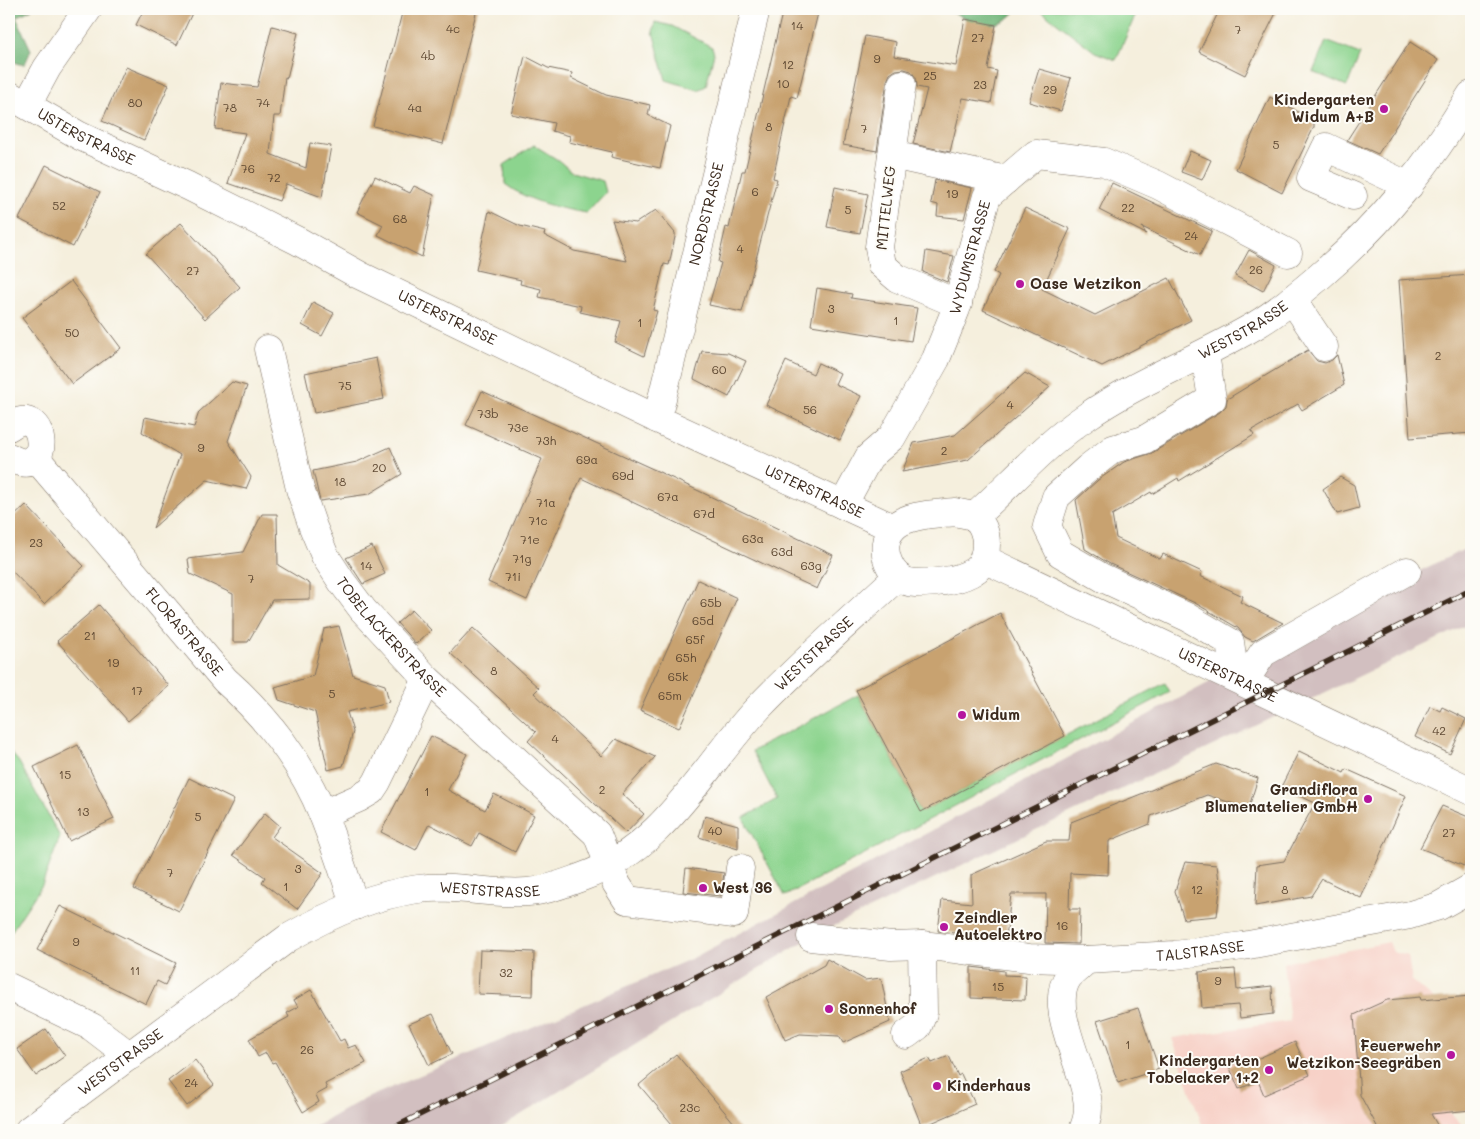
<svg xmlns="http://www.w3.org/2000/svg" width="1480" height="1139" viewBox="0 0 1480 1139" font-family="Mali,sans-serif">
<rect width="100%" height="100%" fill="#fdfcf7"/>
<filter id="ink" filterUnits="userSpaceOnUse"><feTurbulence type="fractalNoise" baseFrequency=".02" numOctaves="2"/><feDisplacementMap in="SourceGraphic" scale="10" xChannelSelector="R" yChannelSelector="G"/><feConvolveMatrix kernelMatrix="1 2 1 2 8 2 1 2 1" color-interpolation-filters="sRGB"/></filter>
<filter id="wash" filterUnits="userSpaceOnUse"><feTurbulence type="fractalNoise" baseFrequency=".0096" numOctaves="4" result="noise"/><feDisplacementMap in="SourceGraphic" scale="20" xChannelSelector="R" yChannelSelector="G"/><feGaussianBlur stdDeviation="1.12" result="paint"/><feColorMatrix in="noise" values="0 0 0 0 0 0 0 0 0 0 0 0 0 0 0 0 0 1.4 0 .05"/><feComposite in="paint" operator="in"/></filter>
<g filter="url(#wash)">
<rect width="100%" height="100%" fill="#f5efdd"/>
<!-- built -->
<path fill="#f7d1c7" d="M1389,942L1393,952L1408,956L1412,981L1434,999L1444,1107L1466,1130H1471H1204L1172,1038L1290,1021L1283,963Z"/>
<!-- industrial -->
<path fill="#d2bfc0" d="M1471,546V623L813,936L496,1130H309L360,1101L693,958L1401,580Z"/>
<!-- green -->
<path fill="#8cd48e" stroke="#647f56" d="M1039,9H1138L1116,60L1095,52Z
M655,22L672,26L712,47L714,53L706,86L698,90L666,80L653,32Z
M1326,41L1360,54L1347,86L1313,72Z
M534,145L558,160L572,172L603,181L606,192L587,213C560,209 527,201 505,184L504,165Z
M1165,683L1170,692L785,896L743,818L777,799L752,751L858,695L921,812Z
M9,750L19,762L60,837L42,885L9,935Z"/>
<!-- forest -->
<path fill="#71b679" stroke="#56704c" d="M9,9H32L16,17L31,50L25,64H19L9,59Z
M948,9H1018C997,34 973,24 948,9Z"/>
<g id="blocks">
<!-- building -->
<path fill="#c8a26f" d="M144,9H194L177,45L136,25Z
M403,9H477L443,144L373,126Z
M783,9H819L797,98L791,96L773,178L777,179L742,312L709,305L721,263L718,262L726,227L729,228L742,171H745Z
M1220,9H1278L1245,75L1199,52Z
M965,19L996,25L988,69L997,71L991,103L963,98L950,152L913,144L927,89L917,87L916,78L911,71L904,69L896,70L890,74L887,81L877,151L843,145L865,36L896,42L894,56L956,66Z
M272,26L298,33L287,78L285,77L280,116H274L270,154L306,168L310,143L331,146L322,197L286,184L279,201L228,183L245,133L215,129L221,83L257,87Z
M1410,42L1438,60L1378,154L1347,140Z
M525,56L548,68L572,73L571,78L606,95L650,105L648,115L670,126L660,168L611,157L612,152L569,142L570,136L552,131L554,123L511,114Z
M126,67L169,85L144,140L102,121Z
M1039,69L1071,78L1061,111L1029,102Z
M1270,97L1314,120V127L1282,193L1236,169Z
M1190,151L1211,160L1202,180L1181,172Z
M46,165L100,192L73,247L19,219Z
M375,176L410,193L414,186L434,195L422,257L378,235L383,225L357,212Z
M935,180L972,188L964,219L937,216L938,205L931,203Z
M1112,183L1212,231L1200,255L1142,227L1146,234L1099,210Z
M835,187L868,194L860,233L827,227Z
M1025,208L1070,229L1042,289L1095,315L1169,278L1191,320L1102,366L983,310L999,275L994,272Z
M656,210L675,233V237L669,265L664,264L653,310L657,311L644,356L615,342L621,321L580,312L581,306L539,297L541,289L520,284L521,280L476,270L489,211L520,226L545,232L544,235L574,251L627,261L612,220L636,223Z
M181,223L240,287L205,319L146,254Z
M1249,250L1276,265L1263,291L1235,276Z
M926,251L954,256L947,282L923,272Z
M1471,275V433L1410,438L1399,280Z
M71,281L121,348L72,384L22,318Z
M817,288L852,294L851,298L917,308L911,341L811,325Z
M313,302L334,313L322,336L302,325Z
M1308,350L1317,361L1325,363L1332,360L1337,355L1344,385L1302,410L1298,404L1251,431L1254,435L1179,481L1178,478L1152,494L1151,492L1112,515L1116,538L1160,559L1163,554L1202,572L1200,576L1243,596L1240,602L1283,623L1253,641L1245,637L1238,628L1195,603L1110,564L1085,549L1076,500L1098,480L1124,462L1152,453L1220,412L1226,406L1227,399Z
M702,351L728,353L746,361L729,397L694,379Z
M376,358L384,399L314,413L305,373Z
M786,361L813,374L818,363L840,373L835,384L861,396L840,440L766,405Z
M1025,373L1050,387L968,460L902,472L914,443L955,435Z
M232,382L247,386L228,441L251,477L246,489L207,480L153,528L180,455L142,432L145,417L194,427L199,412Z
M482,391L655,470L833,555L817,589L581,478L527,600L488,582L542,459L466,425Z
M390,447L402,474L369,494L320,501L313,471L357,462Z
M1340,477L1354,485L1359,508L1337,514L1323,489Z
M26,505L84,566L44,604L9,568V521Z
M262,514H277L278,565L310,584V599L272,600L248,642H233V594L190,574L188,559L243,552Z
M372,546L385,574L363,584L346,558Z
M698,580L737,598L679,728L640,710Z
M99,605L169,686L128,721L57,641Z
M412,610L431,630L416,644L397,623Z
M1000,613L1065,736L921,812L856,690Z
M339,626L353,675L385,685L389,702L347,712L353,732L343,766L328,770L315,712L279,700L275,687L313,676L324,629Z
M473,628L539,688L534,693L601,756L616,739L655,757L622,794L644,814L626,833L528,741L536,732L450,653Z
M1430,706L1440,711L1442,707L1466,719L1450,754L1415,737Z
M431,736L467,754L448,790L485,810L494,794L534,815L515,852L479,833L472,846L429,824L416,850L381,832Z
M78,745L114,819L69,841L34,767Z
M1299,751L1344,773L1346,769L1406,796L1361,898L1322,879L1311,896L1255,906L1257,865L1284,861L1315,803L1281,787Z
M1216,764L1258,778L1249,807L1240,806L1207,795L1151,816L1150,824L1109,841L1108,875L1070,873L1069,909H1080L1079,944L1045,943L1046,894H1011L1006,939L938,931L942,900L972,903L971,875L1046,841H1069L1071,822Z
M189,778L234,800L179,911L134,889Z
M1442,806L1471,818V851L1464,866L1420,848Z
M265,813L280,826L272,837L323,873L297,909L262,882L265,877L233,855Z
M705,816L738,825V849L699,837Z
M1185,862L1217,865L1220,890L1217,916L1184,919L1175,891Z
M686,868L724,873L721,896L683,892Z
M60,906L176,963L165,985L157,981L146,1004L37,950Z
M480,950L534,952L533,996L478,994Z
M827,959L865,980L881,978L890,1022L843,1043L839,1036L800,1034L785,1040L766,997L824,965Z
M971,967L1004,971V975L1026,976L1025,1000L971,998Z
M1235,969L1237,990L1272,986L1273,1014L1240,1018L1238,1005L1202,1008L1199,972Z
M311,990L340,1041L344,1039L348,1048L356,1045L366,1063L325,1084L327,1089L316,1095L319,1102L303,1112L275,1062L272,1063L266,1053L258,1057L249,1039L289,1017L287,1013L298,1007L294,1000Z
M1471,996V1110L1431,1114L1440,1130H1379L1360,1095L1354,1015L1387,1000L1420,997L1421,1000Z
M1138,1008L1159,1069L1118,1083L1097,1021Z
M433,1014L452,1054L429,1065L409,1024Z
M46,1029L65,1056L36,1076L17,1049Z
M1295,1042L1310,1075L1264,1095L1258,1081L1239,1089L1229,1066L1248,1058L1250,1062Z
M676,1054L740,1130H677L639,1085Z
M949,1056L958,1076L961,1074L975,1104L922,1127L900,1071L929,1058L932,1063Z
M195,1060L214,1085L187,1106L168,1081Z"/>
</g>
</g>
<g filter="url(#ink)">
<use href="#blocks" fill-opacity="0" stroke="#7c6f61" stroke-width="1"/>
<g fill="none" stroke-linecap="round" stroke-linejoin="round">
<!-- minor casing -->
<g stroke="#7c6f61" stroke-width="29">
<g id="minor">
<path d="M902,84L879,247L882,265L897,278L958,304"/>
<path d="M27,105L47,68L88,9"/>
<path d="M892,155L1006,180"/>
<path d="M1353,196L1311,178L1326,147L1409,186"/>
<path d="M1292,299L1324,347"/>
<path id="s1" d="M268,349L300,489L313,527L325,556L342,582L363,610L427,679L597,834L616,883L627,900L734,914L740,868"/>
<path d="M1205,354L1212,399L1144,440L1113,449L1088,468L1056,497L1047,526L1060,553L1103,578L1187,617L1230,642L1235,678"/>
<path id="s2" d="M657,419L756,9"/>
<path d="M9,427C47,397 55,485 9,457"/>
<path id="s3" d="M35,457L225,680C266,716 303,764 323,815C335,845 345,876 355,906"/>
<path id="s4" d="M843,505L869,457L892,437L936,359L956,309L987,196L1036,154L1104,162L1158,185L1288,253"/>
<path id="s5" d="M974,517C1011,484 1044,445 1086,417C1139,380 1201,358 1256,325C1278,312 1299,294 1319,277C1382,223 1428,166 1471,95"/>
<path d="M1244,682L1263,653L1407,571"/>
<path d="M323,814L359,798L371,791L377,782L427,679"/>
<path id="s6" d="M811,937L891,946L922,945L1029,958L1086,960L1175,955L1243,946L1410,915L1439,906L1471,888"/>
<path d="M9,987L92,1027L130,1056"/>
<path d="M906,1035L918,1026L923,1013L922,945"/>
<path d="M1083,1130C1086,1123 1088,1116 1088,1108C1088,1071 1045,1008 1069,976C1074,971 1081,966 1086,960"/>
</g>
</g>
<!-- major casing -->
<g stroke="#7c6f61" stroke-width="29">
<g id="major">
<path id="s7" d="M9,95L80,136L188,186L298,241L359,275L657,419L893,528"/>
<path d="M955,512C961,514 969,514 974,517C990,527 990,561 974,571C959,581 933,583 915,583C890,582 876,547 893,528C906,514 937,514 955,512Z"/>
<path id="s8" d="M984,559L1471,791"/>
<path id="s9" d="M29,1130L288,938C328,915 373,895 418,889C455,884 491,895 528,892C546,891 565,883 582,877C665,848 703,766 759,707C803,661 851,620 897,577"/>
</g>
</g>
<!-- minor -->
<use href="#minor" stroke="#fff" stroke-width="28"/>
<!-- major -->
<use href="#major" stroke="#fff" stroke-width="28"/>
<!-- rail casing -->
<g stroke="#3b2a1e" stroke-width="5.5">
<path id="rail" d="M389,1130L1471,590"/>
</g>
<!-- rail -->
<use href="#rail" stroke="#fdfcf7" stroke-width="4" stroke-dasharray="11" stroke-linecap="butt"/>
</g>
</g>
<!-- markers -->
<g fill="#b5179e" stroke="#fdfcf7" stroke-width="2">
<circle cx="1384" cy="109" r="5"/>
<circle cx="1020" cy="284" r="5"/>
<circle cx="962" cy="715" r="5"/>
<circle cx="1368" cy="799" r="5"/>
<circle cx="703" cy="888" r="5"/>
<circle cx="944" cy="927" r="5"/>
<circle cx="829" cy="1009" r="5"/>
<circle cx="1451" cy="1055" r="5"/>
<circle cx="1269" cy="1070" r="5"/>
<circle cx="937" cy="1086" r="5"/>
</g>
<g text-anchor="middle" stroke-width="4" stroke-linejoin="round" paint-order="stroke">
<!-- number labels -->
<g font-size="12" fill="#5e4832">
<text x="797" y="30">14</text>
<text x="453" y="33">4c</text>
<text x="1238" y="34">7</text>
<text x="978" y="42">27</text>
<text x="428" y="60">4b</text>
<text x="877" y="63">9</text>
<text x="788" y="69">12</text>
<text x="930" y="80">25</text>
<text x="783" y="88">10</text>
<text x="980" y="89">23</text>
<text x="1050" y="94">29</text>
<text x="135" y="107">80</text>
<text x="263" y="107">74</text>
<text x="230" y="112">78</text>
<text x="415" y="112">4a</text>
<text x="769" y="131">8</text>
<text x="864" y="133">7</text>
<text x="1276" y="149">5</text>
<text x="248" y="173">76</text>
<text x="274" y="182">72</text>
<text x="755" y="196">6</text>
<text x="952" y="198">19</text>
<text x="59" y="210">52</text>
<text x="1128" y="212">22</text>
<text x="848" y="214">5</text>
<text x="400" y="223">68</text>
<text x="1191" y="240">24</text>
<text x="740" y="253">4</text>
<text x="1256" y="274">26</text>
<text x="193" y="275">27</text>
<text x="831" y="313">3</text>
<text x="896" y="325">1</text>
<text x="640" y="327">1</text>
<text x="72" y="337">50</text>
<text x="1438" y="360">2</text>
<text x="719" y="374">60</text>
<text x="345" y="390">75</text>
<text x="1010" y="409">4</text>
<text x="810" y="414">56</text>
<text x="488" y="418">73b</text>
<text x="518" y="432">73e</text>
<text x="546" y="445">73h</text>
<text x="201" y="452">9</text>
<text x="944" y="455">2</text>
<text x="587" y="464">69a</text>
<text x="379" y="472">20</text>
<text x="623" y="480">69d</text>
<text x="340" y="486">18</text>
<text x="668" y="501">67a</text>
<text x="546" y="507">71a</text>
<text x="704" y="518">67d</text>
<text x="538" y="525">71c</text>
<text x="753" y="543">63a</text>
<text x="530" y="544">71e</text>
<text x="36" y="547">23</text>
<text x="782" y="556">63d</text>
<text x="522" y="563">71g</text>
<text x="366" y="570">14</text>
<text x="811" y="570">63g</text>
<text x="513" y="581">71i</text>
<text x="251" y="583">7</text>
<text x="711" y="607">65b</text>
<text x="703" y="625">65d</text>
<text x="90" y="640">21</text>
<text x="695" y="644">65f</text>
<text x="686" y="662">65h</text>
<text x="113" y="667">19</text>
<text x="494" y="675">8</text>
<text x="678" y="681">65k</text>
<text x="137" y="695">17</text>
<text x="332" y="698">5</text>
<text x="670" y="700">65m</text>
<text x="1439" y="735">42</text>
<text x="555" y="743">4</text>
<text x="65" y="779">15</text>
<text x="602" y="794">2</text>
<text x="427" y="796">1</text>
<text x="83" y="816">13</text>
<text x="198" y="821">5</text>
<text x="715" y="835">40</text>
<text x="1449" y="837">27</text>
<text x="298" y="873">3</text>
<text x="170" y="877">7</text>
<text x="286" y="891">1</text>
<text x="1197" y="894">12</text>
<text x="1285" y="894">8</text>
<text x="1062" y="930">16</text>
<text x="76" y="946">9</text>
<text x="135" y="975">11</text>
<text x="506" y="977">32</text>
<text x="1218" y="985">9</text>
<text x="998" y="991">15</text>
<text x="1128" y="1049">1</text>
<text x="307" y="1054">26</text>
<text x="191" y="1087">24</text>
<text x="690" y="1112">23c</text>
</g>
<!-- poi labels -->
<g font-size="15" font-weight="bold" fill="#3b2a1e" stroke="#fdfcf7" text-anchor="start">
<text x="1374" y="105" text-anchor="end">Kindergarten<tspan x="1374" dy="17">Widum A+B</tspan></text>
<text x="1030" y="289">Oase Wetzikon</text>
<text x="972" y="720">Widum</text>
<text x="1358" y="795" text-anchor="end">Grandiflora<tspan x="1358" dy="17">Blumenatelier GmbH</tspan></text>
<text x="713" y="893">West 36</text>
<text x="954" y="923">Zeindler<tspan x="954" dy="17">Autoelektro</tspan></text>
<text x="839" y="1014">Sonnenhof</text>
<text x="1441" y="1051" text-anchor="end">Feuerwehr<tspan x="1441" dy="17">Wetzikon-Seegräben</tspan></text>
<text x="1259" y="1066" text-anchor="end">Kindergarten<tspan x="1259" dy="17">Tobelacker 1+2</tspan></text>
<text x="947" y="1091">Kinderhaus</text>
</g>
<!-- street labels -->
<g font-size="15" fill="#3b2a1e" stroke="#fdfcf7">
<text dy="5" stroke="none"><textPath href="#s7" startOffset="88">USTERSTRASSE</textPath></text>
<text transform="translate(886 208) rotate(-84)" y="5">MITTELWEG</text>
<text dy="5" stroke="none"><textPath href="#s2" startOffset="211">NORDSTRASSE</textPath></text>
<text dy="5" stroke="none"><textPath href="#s4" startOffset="282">WYDUMSTRASSE</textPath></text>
<text dy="5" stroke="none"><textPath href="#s7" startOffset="492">USTERSTRASSE</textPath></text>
<text dy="5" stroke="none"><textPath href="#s5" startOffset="330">WESTSTRASSE</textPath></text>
<text dy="5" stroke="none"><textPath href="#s7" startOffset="898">USTERSTRASSE</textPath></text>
<text dy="5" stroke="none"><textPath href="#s3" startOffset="230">FLORASTRASSE</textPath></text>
<text dy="5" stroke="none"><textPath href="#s1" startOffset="320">TOBELACKERSTRASSE</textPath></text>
<text dy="5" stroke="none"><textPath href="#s9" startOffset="954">WESTSTRASSE</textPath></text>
<text dy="5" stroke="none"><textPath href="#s8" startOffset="270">USTERSTRASSE</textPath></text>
<text dy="5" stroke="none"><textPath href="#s9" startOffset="534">WESTSTRASSE</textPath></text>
<text dy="5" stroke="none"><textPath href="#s6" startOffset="391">TALSTRASSE</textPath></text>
<text dy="5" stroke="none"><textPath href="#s9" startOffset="114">WESTSTRASSE</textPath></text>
</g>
</g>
<!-- margin -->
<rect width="1480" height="1139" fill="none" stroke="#fdfcf7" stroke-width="30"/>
</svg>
